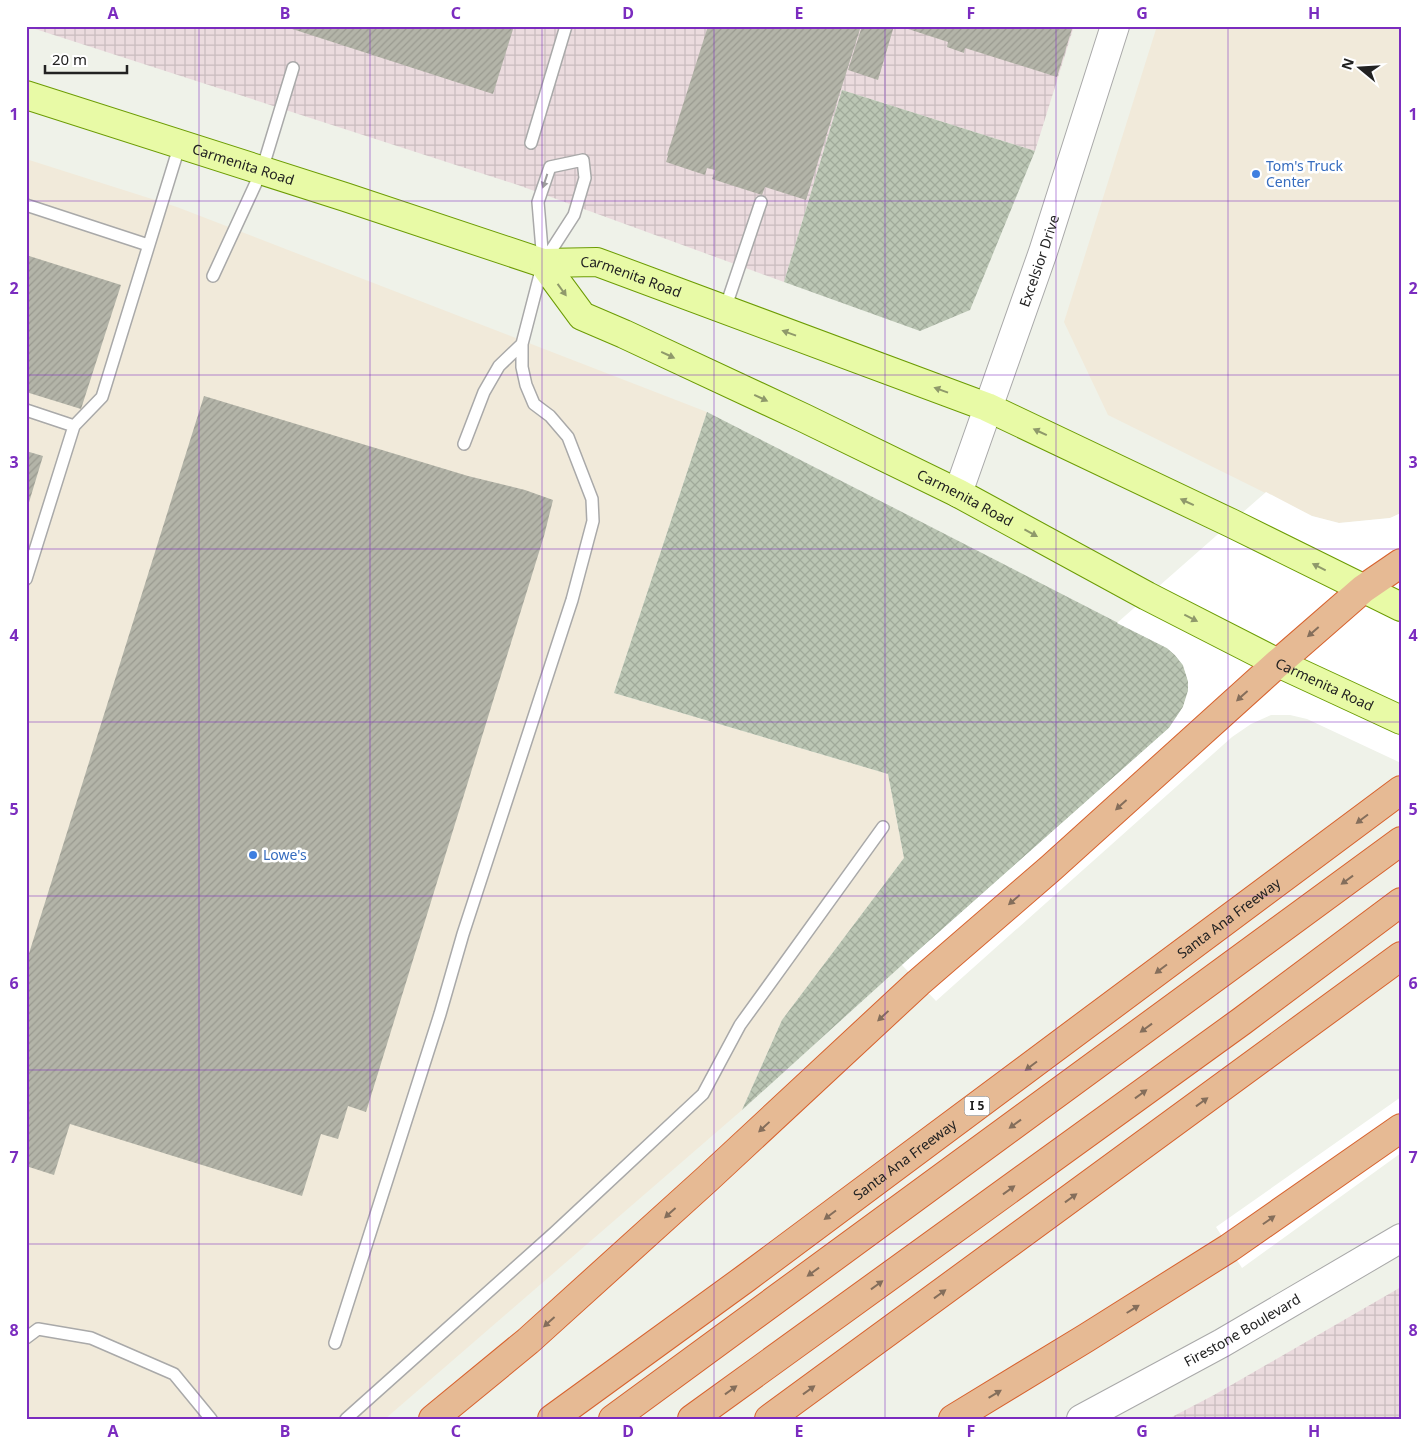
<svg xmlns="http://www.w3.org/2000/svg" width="1427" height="1445" viewBox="0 0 1427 1445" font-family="'Noto Sans',sans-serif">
<defs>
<pattern id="industrial-grid" width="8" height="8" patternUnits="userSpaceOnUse" patternTransform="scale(1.25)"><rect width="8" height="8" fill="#ebdbde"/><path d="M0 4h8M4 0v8" fill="none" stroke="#c9bcbe"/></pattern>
<pattern id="construction-cross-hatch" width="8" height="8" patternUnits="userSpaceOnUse" patternTransform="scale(1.25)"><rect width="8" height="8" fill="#bbc6b4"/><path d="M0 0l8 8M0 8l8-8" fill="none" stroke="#a0aa9a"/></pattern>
<pattern id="building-hatch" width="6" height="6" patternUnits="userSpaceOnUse" patternTransform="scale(1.25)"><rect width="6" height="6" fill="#b3b4a8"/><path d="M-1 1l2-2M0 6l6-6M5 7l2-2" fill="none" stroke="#9a9a90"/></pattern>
</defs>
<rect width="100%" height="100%" fill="#eff2e9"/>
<!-- commercial -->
<path fill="#f1eada" d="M1157,26H1401V513L1390,518L1339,523L1312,516L1108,415L1064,322Z
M26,159L177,207L707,412L614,693L888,774L904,858L782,1020L742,1110L385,1419H26Z"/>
<!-- industrial -->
<path fill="url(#industrial-grid)" d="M26,26H1074L1035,151L842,90L784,282L518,185Z
M1401,1287V1419H1168L1214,1395Z"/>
<!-- construction -->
<path fill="url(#construction-cross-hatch)" d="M842,90L1035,151L970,310L920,331L784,282Z
M707,412L1167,648L1175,655L1183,665L1188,681V691L1183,707L1169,728L902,965L742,1110L782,1020L904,858L888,774L614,693Z"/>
<!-- pier -->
<path fill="#fff" d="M1266,492L1312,516L1339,523L1390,518L1401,513V763L1307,719L1290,715H1271L1251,724L1232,737L936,1001L902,965L1169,728L1183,707L1188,691V681L1183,665L1175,655L1167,648L1117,623Z
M1401,1097V1153L1242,1268L1216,1227Z"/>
<!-- building -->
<path fill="url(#building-hatch)" d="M283,26H514L493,94Z
M708,26H861L806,200L765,187L762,195L712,179L715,170L707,168L705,175L666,162L668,156L667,155Z
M862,26H894L878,80L848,70Z
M899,26H1063L1072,29L1057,77L965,48L964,53L947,47L948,42Z
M26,255L121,285L81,409L26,392Z
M204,396L468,476L525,490L553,500L544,536L366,1112L348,1106L338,1139L321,1134L302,1196L70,1124L54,1175L26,1166V963Z
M26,451L43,456L27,509H26Z"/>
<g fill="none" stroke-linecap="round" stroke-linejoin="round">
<!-- service casing -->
<g stroke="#a9a9a9" stroke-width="14">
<path id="service" d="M531,143L566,26
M26,205L148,245
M213,276L262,170L293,68
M725,309L761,202
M26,410L74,426L26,579
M74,426L102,397L180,144
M464,444L484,392L499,366L522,344
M26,1338L38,1329L91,1338L174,1374L211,1419
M335,1343L440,1014L463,934L572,600L593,521L592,499L568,437L550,416L534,404L526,385L522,367V344L543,263L574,215L585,178L583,160L550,167L538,202L543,262
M346,1419L554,1233L703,1094L740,1025L883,827"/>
</g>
<!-- tertiary casing -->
<g stroke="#a9a9a9" stroke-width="30">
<g id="tertiary">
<path id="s1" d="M958,493L1043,252L1115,26"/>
<path id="s2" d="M1081,1419L1222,1343L1401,1238"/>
</g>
</g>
<!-- primary casing -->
<g stroke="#6c9c04" stroke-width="30">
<g id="primary">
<path id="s3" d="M26,95L345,197L543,263L597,262L987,407L1231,523L1401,607"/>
<path id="s4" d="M543,263L582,316L624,334L804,418L958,493L1147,596L1278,663L1401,720"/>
</g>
</g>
<!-- motorway casing -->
<g stroke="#d7622e" stroke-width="30">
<g id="motorway">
<path d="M433,1419L528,1341L706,1180L918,983L1051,868L1278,663L1363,589L1401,563"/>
<path id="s5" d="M552,1419L746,1278L1401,790"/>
<path d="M613,1419L1401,841"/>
<path d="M692,1419L1242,1021L1401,902"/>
<path d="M769,1419L1401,956"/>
<path d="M953,1419L1086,1338L1229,1248L1401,1128"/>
</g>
</g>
<!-- service -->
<use href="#service" stroke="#fff" stroke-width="11"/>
<!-- tertiary -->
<use href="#tertiary" stroke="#fff" stroke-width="28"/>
<!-- primary -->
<use href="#primary" stroke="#e8faa6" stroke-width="28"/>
<!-- motorway -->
<use href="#motorway" stroke="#e6ba94" stroke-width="28"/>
</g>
<!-- one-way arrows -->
<defs><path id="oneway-solid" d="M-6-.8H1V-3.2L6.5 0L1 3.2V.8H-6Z" transform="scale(1.25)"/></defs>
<use fill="#9c9c9c" href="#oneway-solid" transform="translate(545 181) rotate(108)"/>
<g fill="#8f996b">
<use href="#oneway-solid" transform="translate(562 290) rotate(54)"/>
<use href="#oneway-solid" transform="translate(789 333) rotate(-160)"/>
<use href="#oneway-solid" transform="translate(668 355) rotate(25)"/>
<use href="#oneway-solid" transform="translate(941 390) rotate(-160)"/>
<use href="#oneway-solid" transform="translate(761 398) rotate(25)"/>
<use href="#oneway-solid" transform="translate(1040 432) rotate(-155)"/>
<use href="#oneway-solid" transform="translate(1187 502) rotate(-155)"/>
<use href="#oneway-solid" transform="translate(1031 533) rotate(29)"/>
<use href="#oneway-solid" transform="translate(1319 567) rotate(-153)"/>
<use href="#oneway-solid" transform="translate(1191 618) rotate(27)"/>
</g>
<g fill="#846e5b">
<use href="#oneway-solid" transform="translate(1313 632) rotate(139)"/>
<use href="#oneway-solid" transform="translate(1242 696) rotate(138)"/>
<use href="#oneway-solid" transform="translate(1121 805) rotate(138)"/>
<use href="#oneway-solid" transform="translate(1362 819) rotate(143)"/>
<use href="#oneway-solid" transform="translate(1347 880) rotate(144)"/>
<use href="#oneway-solid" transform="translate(1014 900) rotate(139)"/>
<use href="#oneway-solid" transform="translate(1161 969) rotate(143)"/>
<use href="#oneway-solid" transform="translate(883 1016) rotate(137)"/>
<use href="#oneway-solid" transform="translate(1146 1028) rotate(144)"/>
<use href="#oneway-solid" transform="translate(1031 1066) rotate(143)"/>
<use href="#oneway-solid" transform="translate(1141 1094) rotate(-36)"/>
<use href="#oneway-solid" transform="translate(1202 1102) rotate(-36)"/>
<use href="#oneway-solid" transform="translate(1015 1124) rotate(144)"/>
<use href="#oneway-solid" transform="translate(764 1127) rotate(137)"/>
<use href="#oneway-solid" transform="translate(1009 1190) rotate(-36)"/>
<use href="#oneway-solid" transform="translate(1071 1198) rotate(-36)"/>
<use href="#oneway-solid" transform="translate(670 1213) rotate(138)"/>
<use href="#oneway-solid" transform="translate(830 1215) rotate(143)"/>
<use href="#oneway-solid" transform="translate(1269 1220) rotate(-35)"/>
<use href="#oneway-solid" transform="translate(813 1272) rotate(144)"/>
<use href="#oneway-solid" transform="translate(877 1285) rotate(-36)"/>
<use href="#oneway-solid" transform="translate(940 1294) rotate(-36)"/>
<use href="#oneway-solid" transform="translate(1133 1309) rotate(-32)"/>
<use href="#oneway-solid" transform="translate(549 1322) rotate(138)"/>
<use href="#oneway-solid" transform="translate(731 1390) rotate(-36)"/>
<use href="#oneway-solid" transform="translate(809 1390) rotate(-36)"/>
<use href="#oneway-solid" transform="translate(995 1394) rotate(-31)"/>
</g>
<!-- grid -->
<path fill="none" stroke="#7b2cbf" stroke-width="1" stroke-opacity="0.55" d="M199,26V1419M370,26V1419M542,26V1419M714,26V1419M885,26V1419M1056,26V1419M1228,26V1419M26,201H1401M26,375H1401M26,549H1401M26,722H1401M26,896H1401M26,1070H1401M26,1244H1401"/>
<!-- markers -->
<g fill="#3f7fe0" stroke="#fff" stroke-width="2">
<circle cx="1256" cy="174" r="5"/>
<circle cx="253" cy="855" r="5"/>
</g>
<g text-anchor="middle" stroke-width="5" stroke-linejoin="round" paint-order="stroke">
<!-- shield labels -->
<rect fill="#fff" stroke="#646464" stroke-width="1" x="964.5" y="1096.5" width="25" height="19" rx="4"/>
<g font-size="12" font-weight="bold" fill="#222">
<text x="977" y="1110">I 5</text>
</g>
<!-- street labels -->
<g font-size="14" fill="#222" stroke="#fff">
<text dy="5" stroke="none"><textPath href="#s3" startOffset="228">Carmenita Road</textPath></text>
<text dy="5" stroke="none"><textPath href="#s1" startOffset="246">Excelsior Drive</textPath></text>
<text dy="5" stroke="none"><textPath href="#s3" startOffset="634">Carmenita Road</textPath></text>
<text dy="5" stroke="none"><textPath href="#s4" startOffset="490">Carmenita Road</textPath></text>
<text dy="5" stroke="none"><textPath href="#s4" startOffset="895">Carmenita Road</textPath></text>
<text dy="5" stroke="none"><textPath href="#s5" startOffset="842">Santa Ana Freeway</textPath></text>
<text dy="5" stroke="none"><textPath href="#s5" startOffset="438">Santa Ana Freeway</textPath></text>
<text dy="5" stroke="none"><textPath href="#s2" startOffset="184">Firestone Boulevard</textPath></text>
</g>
<!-- shop labels -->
<g font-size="14" fill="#366cbe" stroke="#fff" text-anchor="start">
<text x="1266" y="171">Tom's Truck<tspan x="1266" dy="16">Center</tspan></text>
<text x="263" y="860">Lowe's</text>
</g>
</g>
<!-- border -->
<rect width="1427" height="1445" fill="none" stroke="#ffffff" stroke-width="55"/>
<!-- north arrow -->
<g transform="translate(1360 68) rotate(288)" stroke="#ffffff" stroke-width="4" paint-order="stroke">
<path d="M0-4L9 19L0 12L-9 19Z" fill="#222222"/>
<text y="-8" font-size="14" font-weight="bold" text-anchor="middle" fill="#222222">N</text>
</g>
<!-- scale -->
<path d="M45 65v8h82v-8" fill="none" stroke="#222222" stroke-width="2.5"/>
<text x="52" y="65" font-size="15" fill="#222222" stroke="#ffffff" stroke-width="4" paint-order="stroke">20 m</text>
<rect x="28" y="28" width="1372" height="1390" fill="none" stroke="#7b2cbf" stroke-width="2"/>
<g font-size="16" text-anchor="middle" font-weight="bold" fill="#7b2cbf">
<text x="113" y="19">A</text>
<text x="285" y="19">B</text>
<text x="456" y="19">C</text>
<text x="628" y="19">D</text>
<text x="799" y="19">E</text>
<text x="971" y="19">F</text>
<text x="1142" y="19">G</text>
<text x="1314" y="19">H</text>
<text x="14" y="120">1</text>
<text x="1413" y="120">1</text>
<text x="14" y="294">2</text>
<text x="1413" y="294">2</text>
<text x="14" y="468">3</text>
<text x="1413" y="468">3</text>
<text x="14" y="641">4</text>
<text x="1413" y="641">4</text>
<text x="14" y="815">5</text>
<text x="1413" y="815">5</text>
<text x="14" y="989">6</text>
<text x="1413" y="989">6</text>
<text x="14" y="1163">7</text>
<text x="1413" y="1163">7</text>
<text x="14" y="1336">8</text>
<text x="1413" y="1336">8</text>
<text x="113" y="1437">A</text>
<text x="285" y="1437">B</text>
<text x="456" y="1437">C</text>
<text x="628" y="1437">D</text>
<text x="799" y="1437">E</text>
<text x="971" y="1437">F</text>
<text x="1142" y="1437">G</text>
<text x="1314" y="1437">H</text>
</g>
</svg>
